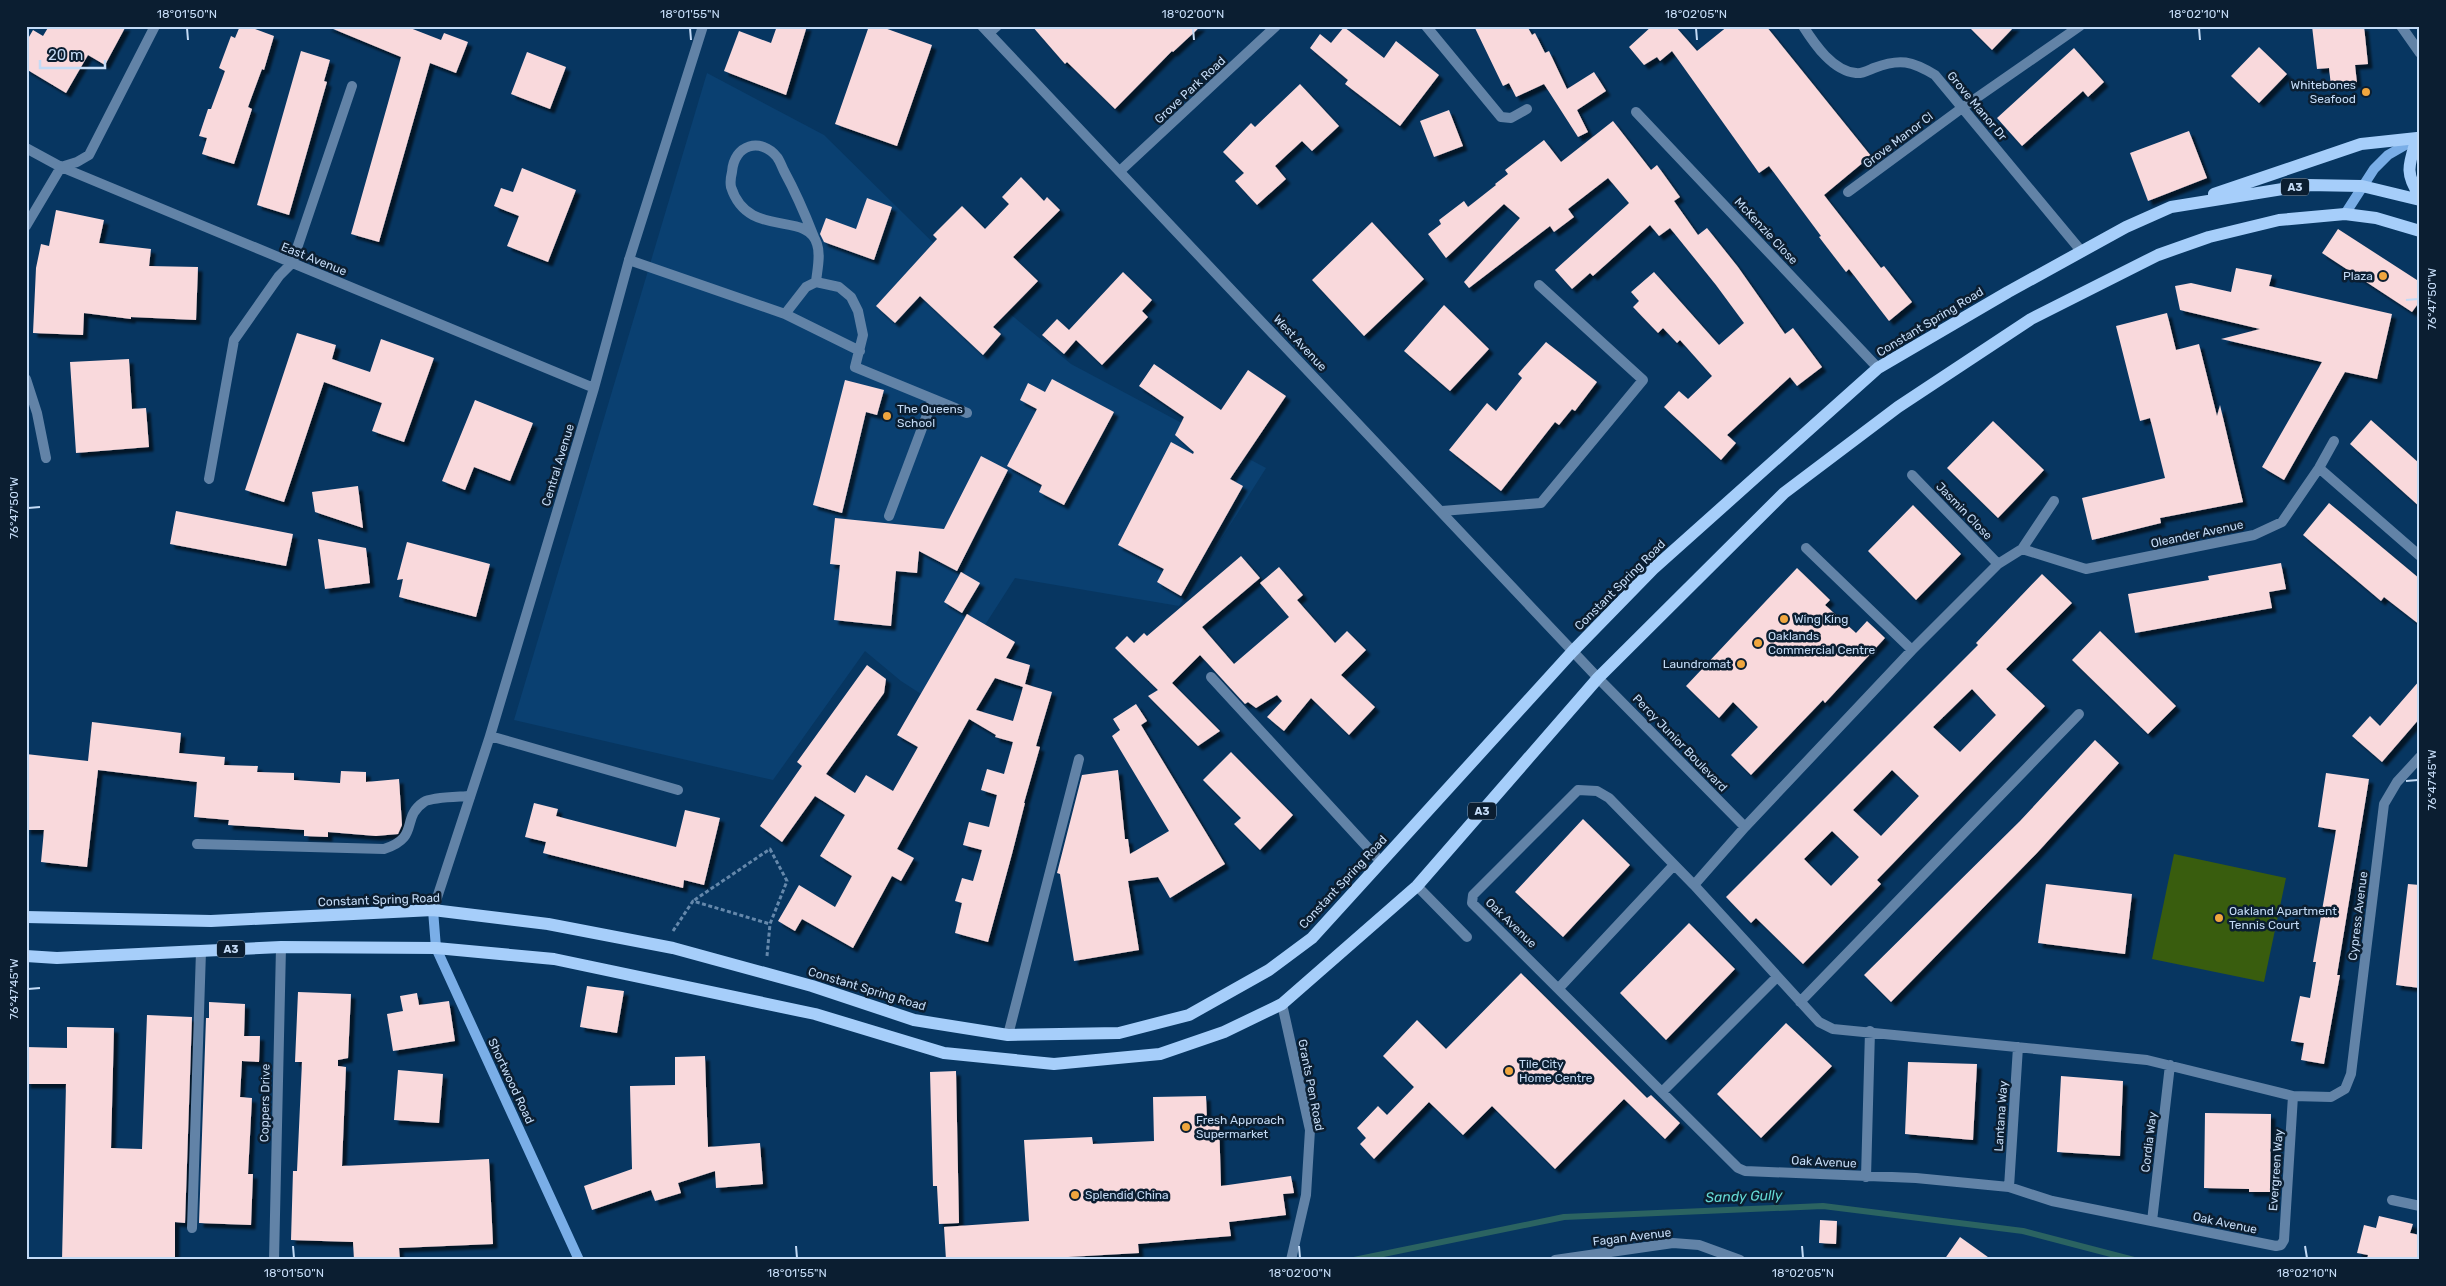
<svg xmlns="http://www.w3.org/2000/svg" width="2446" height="1286" viewBox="0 0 2446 1286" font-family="Rubik,sans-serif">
<defs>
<filter id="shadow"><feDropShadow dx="4.5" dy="4.5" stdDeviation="1" flood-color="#0009"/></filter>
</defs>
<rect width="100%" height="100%" fill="#073661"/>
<!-- built -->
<path fill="#0a4071" d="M707,73L824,135L982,291L1071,364L1266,468L1179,606L1015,578L935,703L901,681L865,651L773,780L514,720Z"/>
<!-- green -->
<path fill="#395d0e" d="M2174,854L2286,878L2264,982L2152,959Z"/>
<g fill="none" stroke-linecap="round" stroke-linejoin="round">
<!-- stream -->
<path stroke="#2b6361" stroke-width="6" d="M1354,1260L1564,1217L1823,1206L2023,1231L2134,1260"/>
</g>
<!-- building -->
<path fill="#f9d9dc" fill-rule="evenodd" filter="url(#shadow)" d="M49,26H126L105,65L88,55L66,93L26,69V42L33,30L43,36Z
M240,26H247L274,36L264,70L262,69L248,107L252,109L234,164L202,154L207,138L199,136L208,109H211L225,71L219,68L231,36L235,38Z
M326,26H405L441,40L444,33L468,42L456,73L430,63L379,242L351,234L401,57Z
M777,26H807L786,95L724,71L739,31L771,43Z
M869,26H879L932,45L897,146L835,124Z
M1032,26H1201L1173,52L1172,51L1115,109L1067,62L1065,64Z
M1474,26H1527L1532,35L1535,33L1545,53L1549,51L1567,89L1594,72L1606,91L1577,110L1588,132L1578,137L1544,84L1516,97L1509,83L1503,86Z
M1652,26H1675L1697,51L1728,26H1766L1871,156L1824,195L1881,268L1884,266L1912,302L1889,321L1849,269L1846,272L1819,237L1821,236L1769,166L1759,173L1672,51L1660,61L1657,57L1644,65L1629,47Z
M1968,26H2015L1992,50Z
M2312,26H2364L2368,64L2355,65L2357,83L2331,86L2329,68L2317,69Z
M1344,27L1384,58L1396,41L1439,75L1400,126L1345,84L1348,80L1310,48L1320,34L1331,43Z
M2259,47L2287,74L2259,103L2231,76Z
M2074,48L2104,82L2088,97L2083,91L2022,146L1997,118Z
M301,51L330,60L324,81L327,82L289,215L257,205Z
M527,52L566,67L550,109L511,94Z
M1300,84L1339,126L1312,151L1302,141L1275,166L1286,179L1257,205L1235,181L1244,173L1223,152L1251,123L1255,127Z
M1449,110L1463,146L1434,157L1420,121Z
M1613,121L1651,170L1657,165L1680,197L1674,201L1698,235L1707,228L1738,267L1785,334L1793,328L1822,367L1797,386L1790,377L1727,435L1736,443L1721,460L1664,407L1679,391L1688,399L1712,376L1680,340L1677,343L1663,328L1658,333L1633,307L1639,301L1631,292L1654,272L1719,345L1744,323L1716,285L1670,228L1659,236L1650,225L1593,276L1590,273L1572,289L1555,270L1627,205L1629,203L1608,178L1568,209L1574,217L1554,232L1550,226L1469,288L1464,282L1520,218L1504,204L1446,258L1428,234L1441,224L1439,220L1464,201L1468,207L1496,185L1495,184L1508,174L1505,170L1544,140L1561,162Z
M2189,131L2207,178L2148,201L2130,153Z
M522,168L576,190L548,262L507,246L519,216L494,206L501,188L513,192Z
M1021,177L1044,201L1047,197L1060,210L1013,257L1038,281L993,327L1001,334L983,355L920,296L895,323L876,306L937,239L933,235L962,206L985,229L1009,204L1002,197Z
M867,198L892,207L874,260L824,242L820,234L826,218L856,229Z
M56,210L104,220L99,243L151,249L149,266L198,267L196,320L131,317V319L84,313L83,335L33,333L36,268L41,244L49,246Z
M1372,222L1424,279L1364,336L1312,280Z
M2338,229L2420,282V301L2412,312L2322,253Z
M2236,268L2272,275L2269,286L2392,314L2377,379L2345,372L2284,480L2262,467L2322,362L2221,339L2260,329L2180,310L2175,286L2191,283L2231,292Z
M1123,272L1152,300L1142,311L1148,317L1102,365L1076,340L1064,354L1042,335L1057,319L1069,330Z
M1444,305L1489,349L1450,391L1404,351Z
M2167,313L2176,350L2199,344L2217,416L2220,405L2243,502L2160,518L2161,523L2092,540L2082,498L2165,478L2150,418L2140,421L2116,326Z
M297,333L336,345L332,359L370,372L381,339L434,358L404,442L372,431L382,403L324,382L284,502L245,490Z
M1546,342L1597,382L1575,411L1572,409L1559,425L1555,422L1501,491L1449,450L1487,403L1496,411L1522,378L1518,374Z
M129,359L132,409L146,408L149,447L76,453L70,362Z
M1154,364L1221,410L1248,370L1286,396L1230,479L1243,486L1181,596L1157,582L1164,569L1118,545L1171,442L1193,454L1194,452L1175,435L1184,417L1139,386Z
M1052,379L1114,412L1064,505L1039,492L1042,485L1007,466L1037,409L1020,400L1028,383L1045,392Z
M845,380L884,390L877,415L866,412L842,513L813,505Z
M475,400L533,423L510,481L474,467L465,490L442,481Z
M2371,420L2420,464V507L2350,444Z
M1993,421L2044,470L1998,518L1947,468Z
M981,456L1008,470L957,571L919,551L917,573L896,571L891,626L834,620L840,565L830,564L835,518L944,529Z
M358,486L363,528L315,512L312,492Z
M2329,503L2420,579V625L2384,597L2381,601L2303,535Z
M1913,505L1961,554L1916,600L1868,551Z
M176,511L293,534L286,566L170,544Z
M318,539L366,548L370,583L325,589Z
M407,542L490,564L476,617L399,597L403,579L397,580Z
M1241,556L1260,578L1202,627L1234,664L1289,617L1260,583L1279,567L1303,595L1297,600L1335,643L1347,631L1366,650L1341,675L1375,707L1349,735L1311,698L1284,731L1267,717L1282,701L1277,695L1256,708L1248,702L1245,704L1200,655L1172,683L1220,731L1198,746L1148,696L1158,690L1115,648L1127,636L1134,643L1144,633L1147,636Z
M2281,563L2286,589L2269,592L2272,608L2135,633L2128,594L2209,580L2208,576Z
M1797,568L1830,600L1825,605L1856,633L1867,621L1885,638L1825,703L1823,700L1751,775L1731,755L1758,727L1733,702L1719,718L1686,686Z
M961,572L980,583L962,613L944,602Z
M2042,574L2072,603L2006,669L2045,706L1877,880L1881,884L1803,964L1756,918L1751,923L1726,897L1978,645L1976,643ZM1972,689L1996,715L1960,752L1933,727ZM1892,770L1919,796L1881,836L1853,810ZM1832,831L1859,857L1831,886L1804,859Z
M967,614L1015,642L1006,658L1030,665L1025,684L1052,692L1036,746L1040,747L1024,803H1025L1012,854L988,942L955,933L962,903L955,901L962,878L973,881L982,850L963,845L969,822L989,827L997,795L981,790L987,769L1004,774L1013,742L995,737L996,735L969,719L897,849L914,858L901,881L892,876L853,948L802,919L795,931L778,921L799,885L835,907L852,876L820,856L845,815L815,796L782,842L760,826L802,766L797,762L867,665L886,679L884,693L826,774L855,793L866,775L893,791L918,747L897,735ZM995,678L1023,687L1013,721L976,710Z
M2100,631L2176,706L2148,734L2072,660Z
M2420,680V718L2382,762L2352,736L2370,716L2380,726Z
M1136,704L1147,721L1141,725L1225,864L1170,898L1158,877L1128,881L1139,950L1074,961L1060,874L1057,873L1082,775L1118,770L1125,839H1128L1130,854L1169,831L1112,736L1120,730L1113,719Z
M92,722L181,733L179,753L225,757L224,765L258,766L257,772L294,773V780L340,783L341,771L366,772V782L399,779L402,825L398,834L376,836L328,832V837L304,836V830L228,825L229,820L194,817L197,782L98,770L87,867L41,862L44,830H26V754L88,761Z
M2095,740L2119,763L2037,853L1891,1002L1864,975L2020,821Z
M1231,752L1293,815L1260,850L1234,824L1241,818L1203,780Z
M2326,773L2369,779L2337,975H2340L2324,1064L2301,1060L2304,1043L2291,1041L2300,996L2310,998L2316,962H2313L2336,830L2318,827Z
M534,803L558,809L556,816L676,847L685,810L720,818L704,885L684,880L683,888L543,853L546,842L525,837Z
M1583,819L1630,865L1563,937L1515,892Z
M2046,884L2132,894L2125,954L2038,943Z
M2408,884L2420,885V988L2396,985Z
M1689,923L1735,969L1666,1040L1620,993Z
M1521,973L1647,1098L1651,1095L1680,1123L1665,1139L1624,1099L1555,1169L1492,1106L1463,1135L1429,1102L1374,1159L1360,1144L1366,1138L1357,1128L1378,1106L1387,1115L1414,1087L1383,1056L1417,1020L1446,1049Z
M587,986L624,991L617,1033L580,1027Z
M298,992L351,994L348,1058L338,1060V1066L346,1067L342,1166L489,1159L493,1244L399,1248L400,1260H354L353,1242L291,1240L293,1171H297L302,1062H295Z
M417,993L419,1005L449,1001L455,1041L393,1051L387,1014L403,1011L400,996Z
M209,1002L245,1004L244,1036H260L259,1062L242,1061L240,1097L252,1098L248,1174H253L251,1225L199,1223L206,1018H209Z
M147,1015L192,1017L185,1223L175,1222V1260H62L66,1084H26V1047L67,1048V1027L114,1028L111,1148L142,1149Z
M1786,1023L1832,1066L1761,1138L1717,1094Z
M705,1056L708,1147L760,1143L763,1184L716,1188L715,1171L678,1183L681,1193L655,1201L651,1190L592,1210L584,1186L632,1169L630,1086L675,1085V1057Z
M1908,1062L1977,1064L1973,1140L1905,1134Z
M398,1070L443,1074L439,1123L394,1120Z
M956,1071L959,1223L939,1224L937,1186H933L930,1072Z
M2061,1076L2123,1081L2120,1156L2057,1152Z
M1206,1096L1207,1120L1219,1119L1221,1186L1291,1176L1294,1193L1283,1194L1286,1215L1229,1222L1231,1236L1138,1244L1139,1253L1015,1260H946L944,1227L1029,1221L1024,1140L1092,1137L1093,1144L1154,1141L1153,1097Z
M2205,1113L2271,1114L2270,1192H2249V1189L2204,1188Z
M2379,1216L2413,1224L2410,1233L2420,1235V1260H2367L2368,1255L2357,1253L2364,1225L2376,1228Z
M1820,1220L1837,1221L1836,1244L1819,1243Z
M1960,1237L1992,1260H1944Z"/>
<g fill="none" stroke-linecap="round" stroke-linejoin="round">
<!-- path -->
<path stroke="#6588ab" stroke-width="3" stroke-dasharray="4 2.5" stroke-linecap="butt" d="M673,931L693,901L770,924L787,881L770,849L693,901
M767,956L770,924"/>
<!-- service -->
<path stroke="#6283a7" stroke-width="10" d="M814,237C805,214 796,193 784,171C782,167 780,161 777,157C761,137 734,144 732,172C731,176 730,182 731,187C748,240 807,210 817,244C821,255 817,271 816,282
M629,260L785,314L806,287L816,282L839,287L851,297L858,311L863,335L855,367L967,413
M785,314L860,351
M889,516L933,399
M197,844L384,849C421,837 400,818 424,802C432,797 459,797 470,796
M1417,886L1467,937"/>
<!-- minor -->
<path stroke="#6283a7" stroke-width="10" d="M1426,26L1501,117L1511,118L1527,109
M1803,26C1815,45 1833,71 1856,73C1862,74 1869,70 1874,68C1900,58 1912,61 1935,75L2082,252
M2401,26L2420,53
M989,33L997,26
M1636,112L1878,368
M26,148L61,167L594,388
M1120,171L1276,26
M1848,192L1962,108L2080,26
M26,226L61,167L77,162L89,155L155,26
M26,379L37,413L46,458
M2319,468L2420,556
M1912,475L1998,564
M209,479L234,340L279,276L292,263L352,86
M1442,511L1541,503L1643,380L1539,285
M1806,548L1912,650
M2022,549L2086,569L2254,535L2282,522L2319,468L2334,441
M1211,677L1381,862
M1598,678L1745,827
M490,736L678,790
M1694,885L1745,827L1912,650L1998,564L2022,549L2054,501
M433,910L490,736L594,388L629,260L703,26
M1559,988L1674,865
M1800,1002L2079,714
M1008,1035L1079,759
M1662,1092L1777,977
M2293,1096L2284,1240L2281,1245L2276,1246L2052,1201L2009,1187L1916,1178L1745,1171L1738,1168L1472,903L1473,895L1578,790L1597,791L1609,798L1694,885L1819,1022L1833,1029L2147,1060L2293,1096L2331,1097L2345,1089L2351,1074L2384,804L2397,782L2420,757
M1866,1177L1870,1031
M2009,1187L2018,1047
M2392,1200L2420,1206
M2152,1221L2170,1065
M192,1228L201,951
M274,1260L281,947
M1555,1260L1673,1243L1699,1245L1740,1260"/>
<!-- tertiary -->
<path stroke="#6283a7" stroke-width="10" d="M982,26L1598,678
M1282,1004L1310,1130L1306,1195L1291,1260"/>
<!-- secondary -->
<path stroke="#7aaee7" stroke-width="10" d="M2345,214L2374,169L2388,155L2414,140
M433,910L436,948L579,1260"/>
<!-- primary -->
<path stroke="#a6cefa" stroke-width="12" d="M2214,194L2361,144L2417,138C2409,164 2404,173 2420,196
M26,917L211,921L433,910L548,924L673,948L812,986L914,1020L1008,1035L1119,1033L1189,1015L1269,970L1312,938L1573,651L1653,569L1878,368L2008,292L2126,227L2171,207L2307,185L2362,186L2420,200
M26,956L57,958L281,947L436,948L554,959L815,1014L944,1053L1054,1064L1160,1054L1224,1032L1282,1004L1417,886L1598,678L1784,493L1898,407L2031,319L2158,255L2209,237L2279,220L2345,214L2376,218L2420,231"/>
</g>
<!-- ticks -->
<path fill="none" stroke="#c4dbf6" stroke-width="2" d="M187,28L188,40M690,28L691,40M1193,28L1194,40M1696,28L1697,40M2199,28L2200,40M2406,300L2418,299M28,508L40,507M2406,781L2418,780M28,989L40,988M293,1246L294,1258M796,1246L797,1258M1299,1246L1300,1258M1802,1246L1803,1258M2305,1246L2307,1258"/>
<!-- markers -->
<g fill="#f0a63e" stroke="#0b1e31" stroke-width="2">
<circle cx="2366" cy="92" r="5"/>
<circle cx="2383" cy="276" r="5"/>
<circle cx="887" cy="416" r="5"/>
<circle cx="1784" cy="619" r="5"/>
<circle cx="1758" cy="643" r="5"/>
<circle cx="1741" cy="664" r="5"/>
<circle cx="2219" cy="918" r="5"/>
<circle cx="1509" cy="1071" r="5"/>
<circle cx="1186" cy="1127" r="5"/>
<circle cx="1075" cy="1195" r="5"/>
</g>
<g text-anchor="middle" stroke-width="5" stroke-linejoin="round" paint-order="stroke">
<!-- shield labels -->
<g fill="#0b1e31" stroke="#8ca2bb" stroke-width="1">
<rect x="2281" y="178.5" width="28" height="17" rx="4"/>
<rect x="1468" y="802.5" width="28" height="17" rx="4"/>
<rect x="217" y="940.5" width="28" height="17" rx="4"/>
</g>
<g font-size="11" font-weight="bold" fill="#c4dbf6">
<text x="2295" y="191">A3</text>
<text x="1482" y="815">A3</text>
<text x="231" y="953">A3</text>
</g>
<!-- poi labels -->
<g font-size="12" fill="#c4dbf6" stroke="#0b1e31" text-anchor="start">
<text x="2356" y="89" text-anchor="end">Whitebones<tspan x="2356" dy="14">Seafood</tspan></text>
<text x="2373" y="280" text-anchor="end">Plaza</text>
<text x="897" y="413">The Queens<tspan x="897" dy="14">School</tspan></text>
<text x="1794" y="623">Wing King</text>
<text x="1768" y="640">Oaklands<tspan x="1768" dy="14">Commercial Centre</tspan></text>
<text x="1731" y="668" text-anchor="end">Laundromat</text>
<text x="2229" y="915">Oakland Apartment<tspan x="2229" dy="14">Tennis Court</tspan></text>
<text x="1519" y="1068">Tile City<tspan x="1519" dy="14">Home Centre</tspan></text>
<text x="1196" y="1124">Fresh Approach<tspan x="1196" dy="14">Supermarket</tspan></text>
<text x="1085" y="1199">Splendid China</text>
</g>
<!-- street labels -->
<g font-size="12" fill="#c4dbf6" stroke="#0b1e31">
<text transform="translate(1190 90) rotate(-43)" y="4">Grove Park Road</text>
<text transform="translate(1977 106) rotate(50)" y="4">Grove Manor Dr</text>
<text transform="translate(1898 140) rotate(-37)" y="4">Grove Manor Cl</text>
<text transform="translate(1766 231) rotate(47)" y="4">McKenzie Close</text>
<text transform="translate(314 259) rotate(22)" y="4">East Avenue</text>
<text transform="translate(1930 322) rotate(-31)" y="4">Constant Spring Road</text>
<text transform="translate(1300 343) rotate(47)" y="4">West Avenue</text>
<text transform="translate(558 465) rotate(-73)" y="4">Central Avenue</text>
<text transform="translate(1964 511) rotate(46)" y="4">Jasmin Close</text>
<text transform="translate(2197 534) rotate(-12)" y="4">Oleander Avenue</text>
<text transform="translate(1620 585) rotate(-45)" y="4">Constant Spring Road</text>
<text transform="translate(1680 743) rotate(46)" y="4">Percy Junior Boulevard</text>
<text transform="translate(1343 882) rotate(-47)" y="4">Constant Spring Road</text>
<text transform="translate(379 900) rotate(-2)" y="4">Constant Spring Road</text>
<text transform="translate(2358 916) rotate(-83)" y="4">Cypress Avenue</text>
<text transform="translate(1511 923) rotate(44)" y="4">Oak Avenue</text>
<text transform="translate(867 989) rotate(17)" y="4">Constant Spring Road</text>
<text transform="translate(511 1081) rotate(65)" y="4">Shortwood Road</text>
<text transform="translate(1311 1085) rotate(79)" y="4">Grants Pen Road</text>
<text transform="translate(265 1103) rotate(-89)" y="4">Coppers Drive</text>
<text transform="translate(2001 1116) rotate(-86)" y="4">Lantana Way</text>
<text transform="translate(2149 1142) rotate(-83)" y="4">Cordia Way</text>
<text transform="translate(1824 1162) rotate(3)" y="4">Oak Avenue</text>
<text transform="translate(2276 1170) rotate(-86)" y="4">Evergreen Way</text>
<text transform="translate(2225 1223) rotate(12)" y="4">Oak Avenue</text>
<text transform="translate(1632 1237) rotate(-7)" y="4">Fagan Avenue</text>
</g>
<!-- water labels -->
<g font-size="14" font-style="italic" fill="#65dbd6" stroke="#0b1e31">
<text transform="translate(1744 1196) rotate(-2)" y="5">Sandy Gully</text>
</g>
</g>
<!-- border -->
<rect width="2446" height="1286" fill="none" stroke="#0b1e31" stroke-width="55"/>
<!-- scale -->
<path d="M40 60v8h65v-8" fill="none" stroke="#c4dbf6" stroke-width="2.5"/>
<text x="48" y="60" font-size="15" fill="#c4dbf6" stroke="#0b1e31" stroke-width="4" paint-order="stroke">20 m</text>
<rect x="28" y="28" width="2390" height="1230" fill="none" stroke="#c4dbf6" stroke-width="2"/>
<g font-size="12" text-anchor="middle" fill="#c4dbf6">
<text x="187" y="18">18°01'50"N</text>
<text x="690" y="18">18°01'55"N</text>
<text x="1193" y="18">18°02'00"N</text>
<text x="1696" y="18">18°02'05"N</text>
<text x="2199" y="18">18°02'10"N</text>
<text transform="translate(2432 299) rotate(-90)" y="4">76°47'50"W</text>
<text transform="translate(14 508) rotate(-90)" y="4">76°47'50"W</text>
<text transform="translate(2432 780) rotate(-90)" y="4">76°47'45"W</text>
<text transform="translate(14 989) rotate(-90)" y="4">76°47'45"W</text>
<text x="294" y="1277">18°01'50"N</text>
<text x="797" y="1277">18°01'55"N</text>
<text x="1300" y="1277">18°02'00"N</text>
<text x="1803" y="1277">18°02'05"N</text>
<text x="2307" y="1277">18°02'10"N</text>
</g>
</svg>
